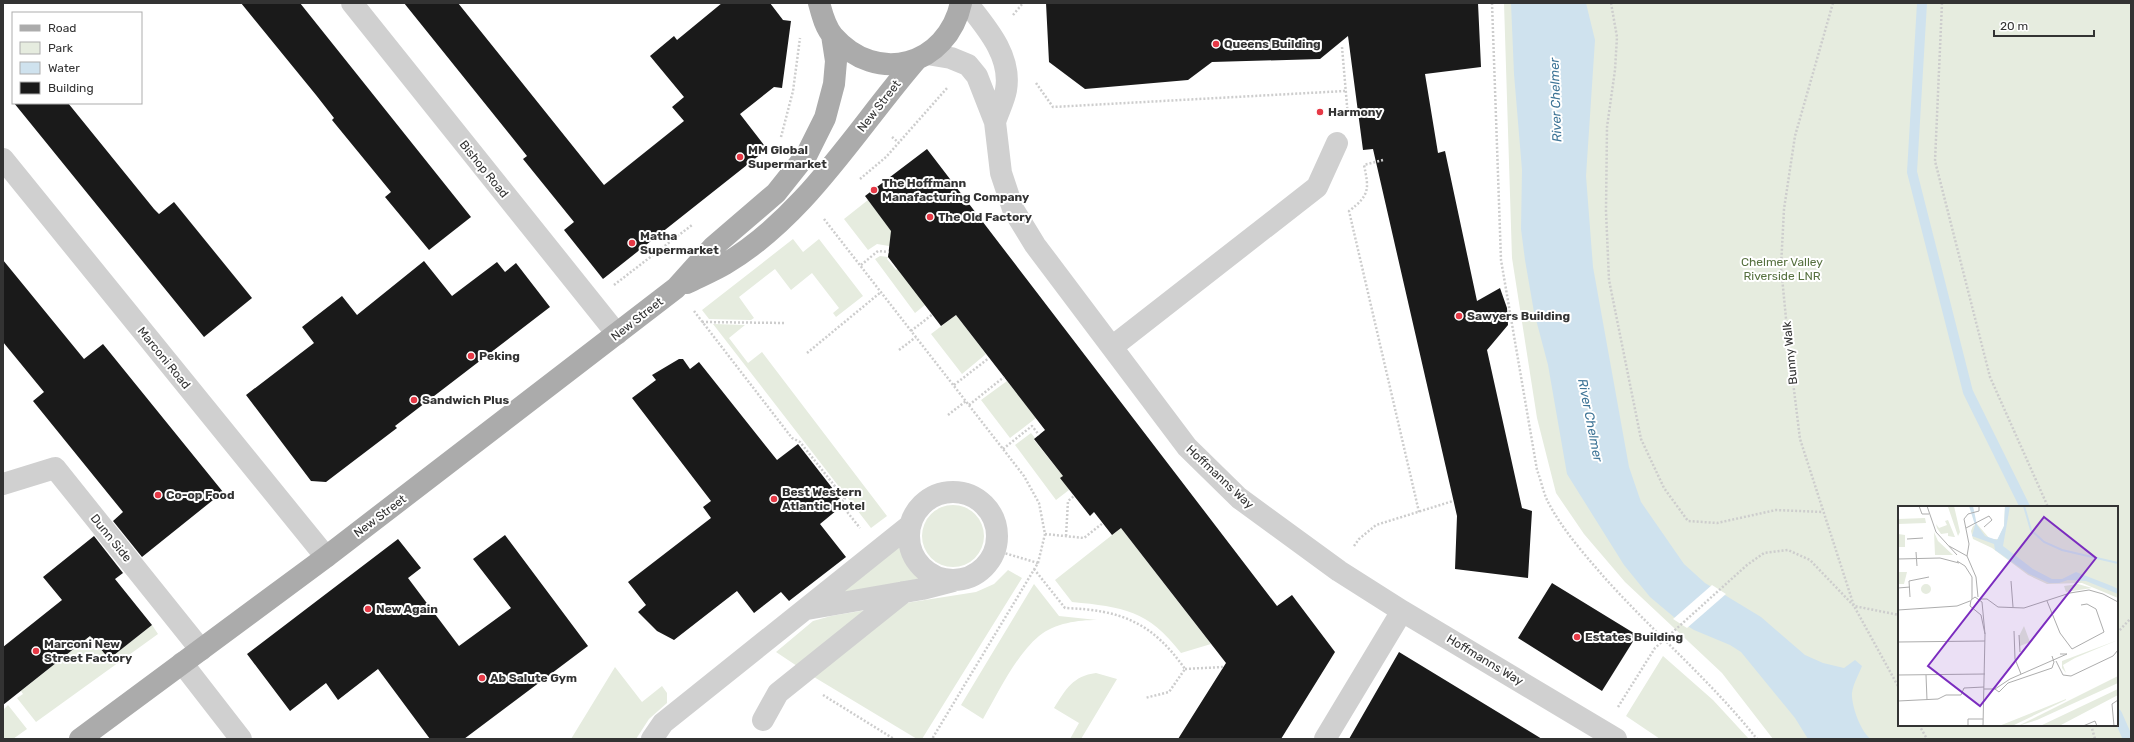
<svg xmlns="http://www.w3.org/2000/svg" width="2134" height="742" viewBox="0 0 2134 742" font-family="Rubik,sans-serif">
<rect width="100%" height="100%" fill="#fff"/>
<!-- green -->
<path fill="#e6ecdf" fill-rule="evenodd" d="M1504,3H2131V739H1773L1722,673L1625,582L1584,534L1556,493L1537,418L1512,258ZM1899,507H2117V725H1899Z
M868,200L896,237L889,246L877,244L868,250L844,219Z
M793,239L803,252L819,239L863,296L836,317L833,313L839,308L812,273L791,290L775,269L739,297L754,318L751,320L709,319L702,310Z
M880,256L888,257L887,259L896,270L912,258L940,293L915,313L875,259Z
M956,315L986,354L962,374L931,334Z
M713,324L745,325L729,338L748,363L762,352L887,516L871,528Z
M1007,381L1036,418L1010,438L981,400Z
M1031,433L1035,438L1034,440L1063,476L1069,490L1056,500L1015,445Z
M922 536a31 31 0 1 1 62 0a31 31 0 1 1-62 0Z
M1121,528L1211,644L1181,653C1148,610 1123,607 1072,602L1055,580Z
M898,544L902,546L909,563L922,578L831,599Z
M1008,570L1022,578L922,739H917L814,677L906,603L976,592L994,584Z
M1034,584L1059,616L1097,620C1078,620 1055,623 1039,636C1016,655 998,693 983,719L961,705Z
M872,609L800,668L776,652L813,621L831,616Z
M152,625L158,634L36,722L17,698L23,694L21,691L90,636L109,659Z
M1663,656L1713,700L1749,739H1660L1626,716Z
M615,667L642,702L662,686L667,693V703L649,719L636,739H571Z
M1096,673L1117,679L1081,739H1070L1079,723L1054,708C1066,689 1073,676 1096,673Z
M8,705L27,729L13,739H3V710Z"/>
<!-- water -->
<path fill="#cfe2ee" d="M1511,3H1586L1595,40L1586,176L1593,267L1629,467L1641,502L1684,564L1705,583L1761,617L1805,655L1823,663L1844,668L1855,660L1862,666C1859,674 1853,684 1852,693C1851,705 1861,733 1871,739H1808L1795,718L1741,652L1730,645L1694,630L1675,618L1650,597L1624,565L1567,474L1548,365L1534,312L1525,260L1521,229L1522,170L1514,74Z"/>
<!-- pier -->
<path fill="#fff" d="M1712,585L1726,594L1687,628L1673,619Z"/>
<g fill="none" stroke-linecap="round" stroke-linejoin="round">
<!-- stream -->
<path stroke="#cfe2ee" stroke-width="10" d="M1922,3L1912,172L1968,392L2025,507
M2117,714L2128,739"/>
</g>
<!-- building -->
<path fill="#1a1a1a" d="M241,3H300L471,217L429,250L385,197L391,192L332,120L334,118L316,95Z
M404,3H458L604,185L684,121L672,107L684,97L650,56L674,36L677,40L722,3H770L783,20L791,21L782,88L774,87L740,114L767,149L603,279L564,230L574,222L523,159L527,156Z
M1046,3H1478L1481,67L1425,74L1438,153L1445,151L1477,301L1500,288L1507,308L1508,325L1487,350L1522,508L1532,511L1528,578L1455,569L1457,516L1373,149L1363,150L1348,36L1320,59L1212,62L1188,80L1085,89L1049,62Z
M14,103H68L154,209L159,214L174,202L252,298L204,337Z
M927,149L1277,606L1292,595L1335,652L1281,739H1178L1226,663L1121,528L1112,535L1094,512L1090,516L1060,478L1063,476L1034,439L1045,430L956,315L941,326L888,257L891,231L865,196Z
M3,260L84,359L103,344L223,492L142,557L113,521L123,512L33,401L44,392L3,342Z
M424,261L452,296L497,262L505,272L516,263L550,307L395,426L397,428L326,482L311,481L246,395L314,343L302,327L342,296L357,315Z
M679,359H683L690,369L699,362L777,460L798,444L840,498L833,504L837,510L820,524L846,557L789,601L781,592L754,613L737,591L674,640L657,631L638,612L646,605L628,582L711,518L703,507L711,501L632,398L656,380L652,375Z
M505,535L588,646L464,739H430L378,669L338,700L326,683L290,711L247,654L398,539L421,568L408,578L459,646L511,608L473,559Z
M94,536L123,573L115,579L152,625L109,659L90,636L3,705V647L62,600L43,577Z
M1552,583L1637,635L1602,691L1518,638Z
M1399,652L1542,739H1349Z"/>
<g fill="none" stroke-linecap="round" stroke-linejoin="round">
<!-- path -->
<path stroke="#cdcdcd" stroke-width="2.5" stroke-dasharray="2 2" stroke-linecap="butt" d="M1492,3L1501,260L1537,470C1541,480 1543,492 1548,502C1562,529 1584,554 1604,577C1654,633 1711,681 1757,739
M1611,3L1617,37L1615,70L1607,127L1606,211L1609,280L1641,439L1664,488L1688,521L1717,523L1776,510L1823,512
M1833,3L1795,136L1784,209L1781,267L1789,349L1800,439L1854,606L1899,688
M1942,3L1935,161L1990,377L2048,507
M1013,15L1023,3
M1342,47L1348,117
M1036,83L1053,107L1345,91
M781,137L793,91L800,38
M892,137L899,143
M1383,160L1364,165C1369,189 1370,195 1349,211L1419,512
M860,179L886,157L948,87
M824,219L1024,476L1039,503L1045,534L1038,563L932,739
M861,265L878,251L889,252
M614,285L692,225
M694,311L792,438L800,442L845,499L840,503L860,528
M702,322L785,323
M911,331L933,314
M899,350L916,337
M807,353L881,292
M954,385L989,358
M969,405L1004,377
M948,415L966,401
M1003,449L1032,426L1039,435
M835,507L840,503
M1045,534L1084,538L1103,523
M1066,536L1068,501L1074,496
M1354,546L1359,539L1376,525L1453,501
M994,550L1038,563
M1034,569L1065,608C1121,610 1152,622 1185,669L1169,692L1145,698
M2117,633L2131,618
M1185,669L1223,667
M823,695L894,739
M1618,707L1655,648L1747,565L1764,553L1788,550L1810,560L1854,606L1899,615
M1919,725L1927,739
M2091,725L2095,739"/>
<!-- minor -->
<path stroke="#d0d0d0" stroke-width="22" d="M352,3L617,334
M967,3C986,27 1012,56 1006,90C1004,101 998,112 995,122
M927,54L951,58L968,65L977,76L995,122L1001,173L1013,209L1035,245L1187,447L1239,498L1339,571L1402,611L1616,739
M3,159L326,557
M1112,347L1317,187L1337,143
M3,484L55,468L201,650
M909 536a44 44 0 1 1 88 0a44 44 0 1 1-88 0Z
M807,609L922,589L953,581
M182,663L241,739
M763,720L778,693L904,592
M652,739L663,723L909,526
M1325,739L1402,611"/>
<!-- major -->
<path stroke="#ababab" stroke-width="22" d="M819,3C822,14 825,27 833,36C877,86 947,66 961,3
M687,283C699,277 713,271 725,264C806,216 857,128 917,59
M80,739L326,557L676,288L713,247L776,193L807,154L825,118L834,84L836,61L832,35"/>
</g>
<!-- markers -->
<g fill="#e63946" stroke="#fff" stroke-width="1.5">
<circle cx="1216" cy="44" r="4"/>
<circle cx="1320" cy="112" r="4"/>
<circle cx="740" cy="157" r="4"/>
<circle cx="874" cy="190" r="4"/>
<circle cx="930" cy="217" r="4"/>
<circle cx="632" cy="243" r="4"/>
<circle cx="1459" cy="316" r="4"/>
<circle cx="471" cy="356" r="4"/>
<circle cx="414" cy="400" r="4"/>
<circle cx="158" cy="495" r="4"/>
<circle cx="774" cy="499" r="4"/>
<circle cx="368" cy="609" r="4"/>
<circle cx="1577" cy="637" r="4"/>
<circle cx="36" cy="651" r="4"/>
<circle cx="482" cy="678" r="4"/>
</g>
<g text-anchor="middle" stroke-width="4" stroke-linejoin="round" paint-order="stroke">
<!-- poi labels -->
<g font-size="12" font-weight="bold" fill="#333" stroke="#fff" text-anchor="start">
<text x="1224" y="48">Queens Building</text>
<text x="1328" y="116">Harmony</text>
<text x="748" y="154">MM Global<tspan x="748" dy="14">Supermarket</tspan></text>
<text x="882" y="187">The Hoffmann<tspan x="882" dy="14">Manafacturing Company</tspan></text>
<text x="938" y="221">The Old Factory</text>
<text x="640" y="240">Matha<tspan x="640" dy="14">Supermarket</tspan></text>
<text x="1467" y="320">Sawyers Building</text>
<text x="479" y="360">Peking</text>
<text x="422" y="404">Sandwich Plus</text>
<text x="782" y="496">Best Western<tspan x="782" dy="14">Atlantic Hotel</tspan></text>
<text x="166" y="499">Co-op Food</text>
<text x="376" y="613">New Again</text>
<text x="1585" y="641">Estates Building</text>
<text x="44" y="648">Marconi New<tspan x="44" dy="14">Street Factory</tspan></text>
<text x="490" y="682">Ab Salute Gym</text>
</g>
<!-- street labels -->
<g font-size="12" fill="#333" stroke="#fff">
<text transform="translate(879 106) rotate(-52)" y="4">New Street</text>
<text transform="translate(484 169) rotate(51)" y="4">Bishop Road</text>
<text transform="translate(637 319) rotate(-38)" y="4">New Street</text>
<text transform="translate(1790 353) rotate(-96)" y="4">Bunny Walk</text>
<text transform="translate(164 358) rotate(51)" y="4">Marconi Road</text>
<text transform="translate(1220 477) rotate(43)" y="4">Hoffmanns Way</text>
<text transform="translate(380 516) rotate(-37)" y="4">New Street</text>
<text transform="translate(111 538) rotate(51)" y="4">Dunn Side</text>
<text transform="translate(1485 660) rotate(31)" y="4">Hoffmanns Way</text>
</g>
<!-- park labels -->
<g font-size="12" fill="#56703f" stroke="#fff">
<text x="1782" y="266">Chelmer Valley<tspan x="1782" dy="14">Riverside LNR</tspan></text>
</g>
<!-- water labels -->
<g font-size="13" font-style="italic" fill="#3f7597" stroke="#fff">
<text transform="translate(1555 100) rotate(-92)" y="5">River Chelmer</text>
<text transform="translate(1591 420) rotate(79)" y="5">River Chelmer</text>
</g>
</g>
<!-- overview -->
<g transform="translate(1898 506)">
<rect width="220" height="220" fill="#fff"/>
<path d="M56,0L62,26L60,30L50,1ZM107,0H220V92L184,77L149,78L130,69L94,42L75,33L73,25L75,20L79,18L92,33H100L106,20ZM27,12L28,17L0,18V13ZM50,14L57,31H56L50,30V27L43,28L39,22L38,18L41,22L49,19L47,15ZM36,26L40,35L55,49H37ZM0,28L7,29V41H0ZM1,66H9L6,78H0ZM23 83a5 5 0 1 1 10 0a5 5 0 1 1-10 0ZM180,78L194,82L168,86L166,80ZM126,120L132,136L122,140L121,130ZM220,134L177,152L165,159L168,167L164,162V155ZM220,170V177L139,214L120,220ZM220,183V189L163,219L142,220ZM168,194L114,220H101L168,193Z" fill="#e6ecdf"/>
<path d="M71,0H75L79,19L87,30L99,34L106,20L107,0H112L105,40L135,63L154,73H164L178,66L214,80L220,83V88L188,75L170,74L161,77H151L131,68L97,44L96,38L74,30L77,19Z" fill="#cfe2ee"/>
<path fill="none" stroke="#cfe2ee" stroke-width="2" d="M126,0L133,24L146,36L164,44L220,57"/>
<path fill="none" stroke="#adadad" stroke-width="1" d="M21,0L24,8H31M29,0L38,26L59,49M68,22L91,10L94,14L86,21M9,33L25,32M51,40L69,50L78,71L80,91M18,46L19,60M69,50L71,38L66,13L70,8L81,5V0M0,53L42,52L61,57M59,55L67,60L74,71V93M113,75L115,101M0,82L12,81M12,91L11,75L31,71M82,93H89L100,101L126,102L172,87L191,84L205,88L220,96M149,95L162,127L174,143L206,126L198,103L189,98L183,99M0,104L59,100L72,95M116,125L117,153L123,168M121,129L122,146M0,136L87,135M158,155L165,169L173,170L215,150L220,144M0,169L87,168M28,169L29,194M86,183H97L112,173L169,148H162M97,183L101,186L110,177L154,162L156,156L154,150M0,195L40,193L48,189H63L66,182L86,181M70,220V213H85M85,220L87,128L83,109L72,100L73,94L77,91L84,96L87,128M185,220L197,215L199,220M216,220L214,198L220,194"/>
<path fill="#7b2cbf" fill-opacity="0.15" stroke="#7b2cbf" stroke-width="2" d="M146,11L198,52L82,200L30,160Z"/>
<rect width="220" height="220" fill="none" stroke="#333" stroke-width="2"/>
</g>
<!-- border -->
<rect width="2134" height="742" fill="none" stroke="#333333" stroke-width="8"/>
<!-- legend -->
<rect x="12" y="12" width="130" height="92" fill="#ffffff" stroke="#adadad"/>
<rect x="20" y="25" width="20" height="6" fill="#ababab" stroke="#adadad"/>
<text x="48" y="32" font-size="12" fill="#333333">Road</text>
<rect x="20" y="42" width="20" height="12" fill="#e6ecdf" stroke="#adadad"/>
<text x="48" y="52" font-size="12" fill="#333333">Park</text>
<rect x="20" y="62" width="20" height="12" fill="#cfe2ee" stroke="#adadad"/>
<text x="48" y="72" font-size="12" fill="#333333">Water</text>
<rect x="20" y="82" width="20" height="12" fill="#1a1a1a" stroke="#adadad"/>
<text x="48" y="92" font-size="12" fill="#333333">Building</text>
<!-- scale -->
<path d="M1994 30v6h100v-6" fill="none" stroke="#333333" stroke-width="2"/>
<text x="2000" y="30" font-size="12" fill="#333333" stroke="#ffffff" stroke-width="3" paint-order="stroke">20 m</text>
</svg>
